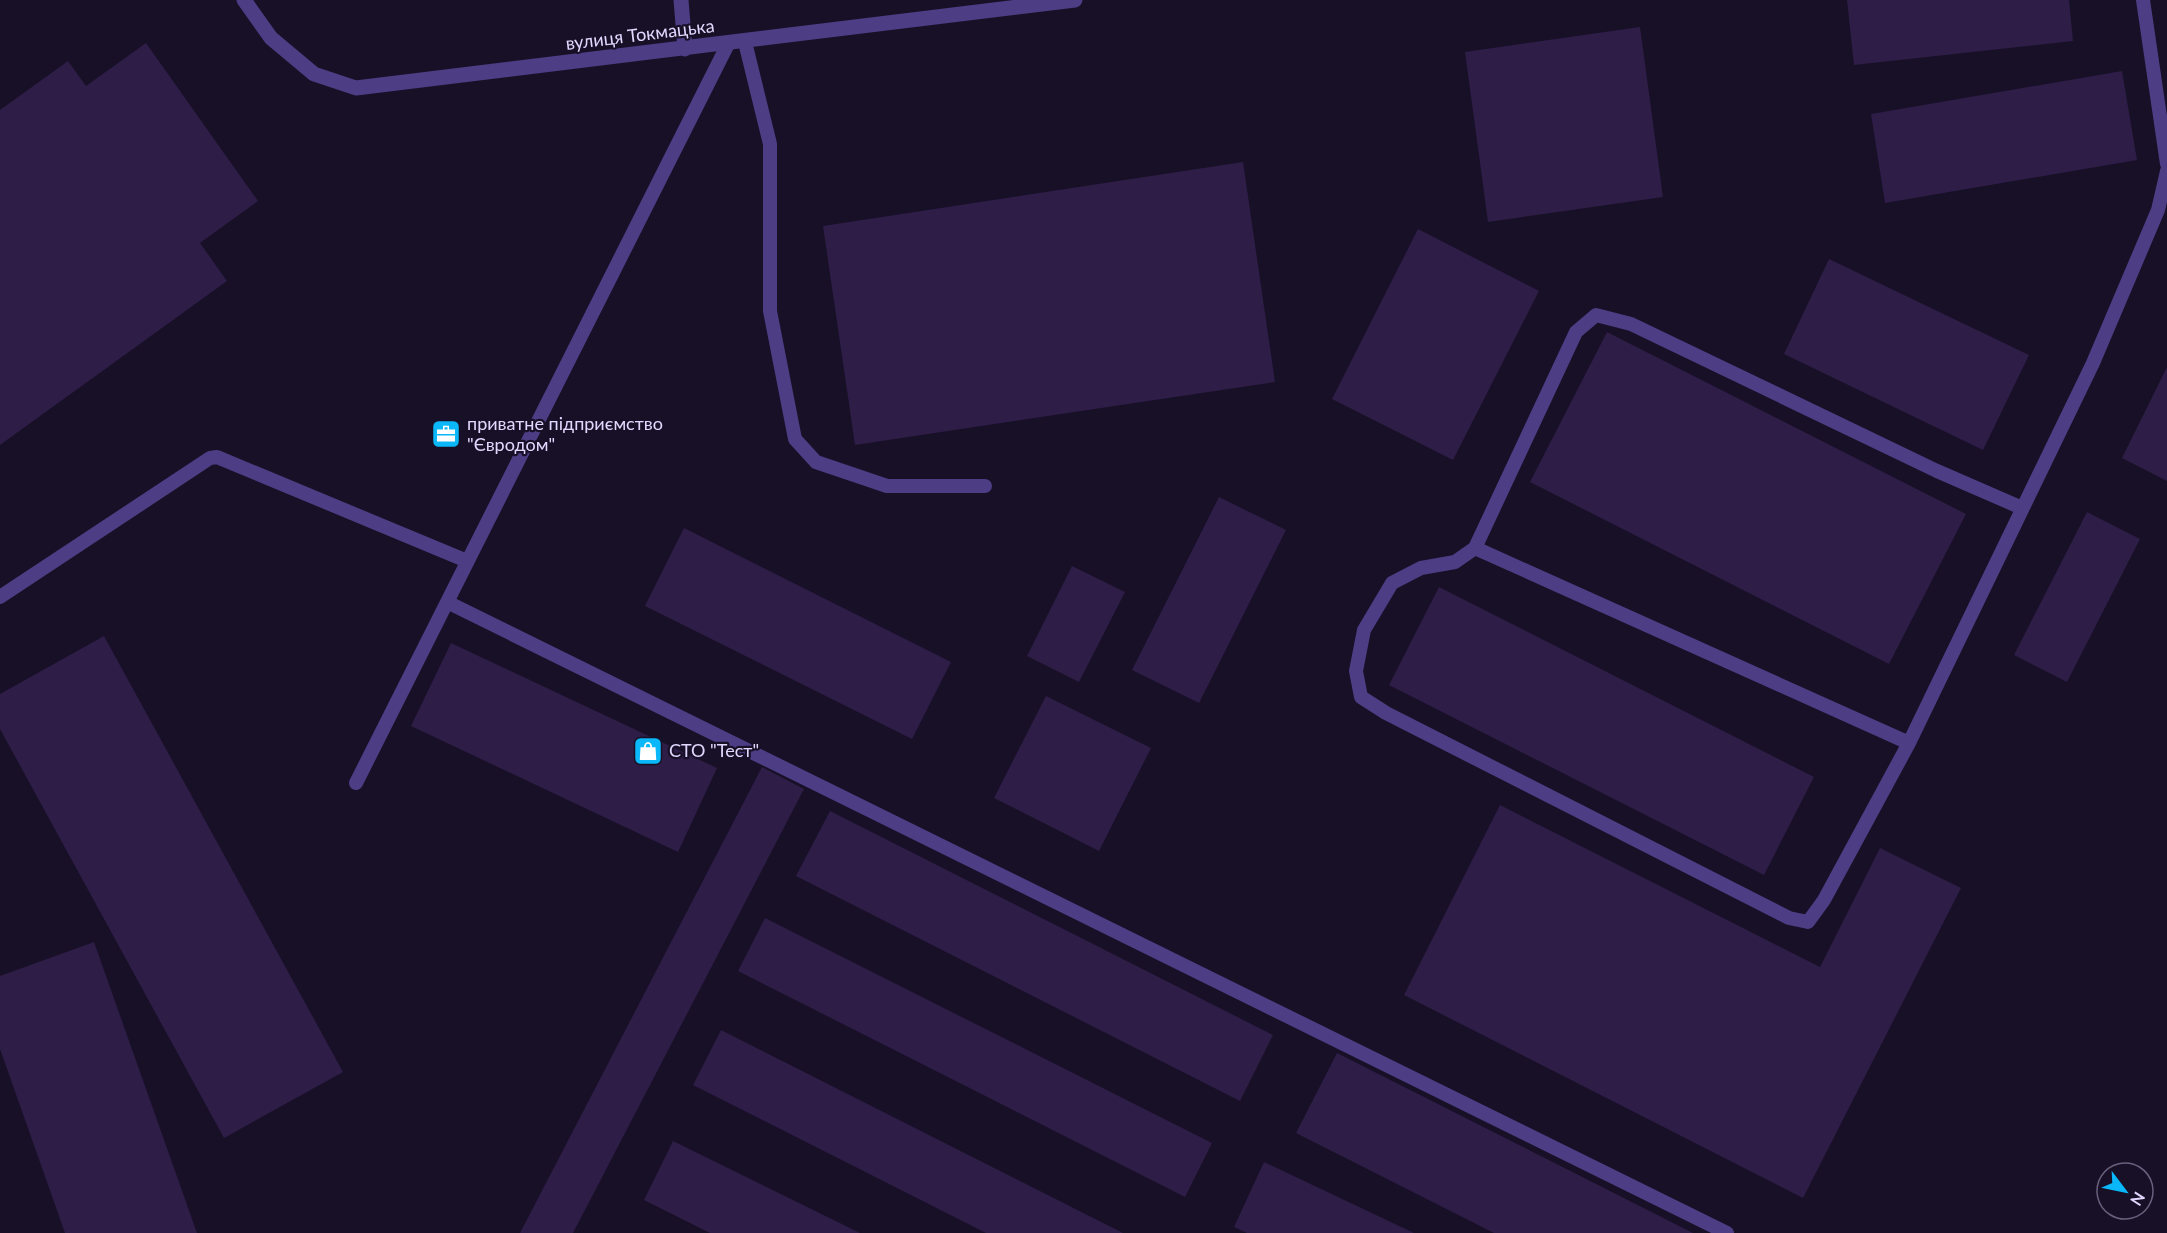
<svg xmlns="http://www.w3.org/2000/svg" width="2167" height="1233" viewBox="0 0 2167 1233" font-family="Lato,sans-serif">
<rect width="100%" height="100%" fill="#181027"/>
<!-- building -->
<path fill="#2d1d47" d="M1847,0H2069L2073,41L1854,65Z
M1640,27L1663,197L1488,222L1465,52Z
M146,43L258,201L200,243L227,281L0,445V110L68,61L86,86Z
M2122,71L2137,160L1885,203L1871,114Z
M1243,162L1275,382L855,445L823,226Z
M1418,229L1539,291L1453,460L1332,399Z
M1829,259L2029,355L1983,450L1784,354Z
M1607,332L1966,514L1889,664L1530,482Z
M2167,367V481L2122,458Z
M1219,497L1286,530L1199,703L1132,670Z
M2087,512L2140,539L2067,682L2014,655Z
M684,528L951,662L912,739L645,606Z
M1072,566L1125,592L1079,682L1027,656Z
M1439,587L1814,777L1764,875L1389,685Z
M104,636L343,1072L224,1138L0,729V694Z
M451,643L717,768L678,852L411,726Z
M1046,696L1151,748L1099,851L994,798Z
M762,767L804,789L573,1233H520Z
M1500,805L1820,967L1880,848L1961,888L1803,1198L1404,995Z
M830,811L1273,1035L1240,1101L796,876Z
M765,918L1212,1143L1185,1197L738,971Z
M94,942L197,1233H65L0,1049V976Z
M721,1030L1123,1233H986L693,1085Z
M1337,1053L1693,1233H1494L1296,1133Z
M673,1141L860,1233H710L644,1200Z
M1264,1162L1414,1233H1247L1234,1227Z"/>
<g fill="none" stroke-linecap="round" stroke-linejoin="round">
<!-- lane -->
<path stroke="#4c3d84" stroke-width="14" d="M2143,0L2167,164
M745,42L770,144V311L795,439L816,462L887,486H985
M1475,548L1909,743L1824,900L1808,922L1789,918L1386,713L1361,697L1356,671L1364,630L1392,583L1421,568L1455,562L1475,548L1576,332L1596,315L1631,324L1937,471L2022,508
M0,597L210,458L217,457L467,561
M447,602L1727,1233
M1909,743L2093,363L2158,210L2167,171
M356,783L728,44"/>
<!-- street -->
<path stroke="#4c3d84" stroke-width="15" d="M244,0L271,38L314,74L356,88L1075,0
M681,0L685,49"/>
</g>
<!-- icons -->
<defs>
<g id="office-square" transform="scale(1.5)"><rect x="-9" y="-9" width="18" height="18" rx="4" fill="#0ab7f8" stroke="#181027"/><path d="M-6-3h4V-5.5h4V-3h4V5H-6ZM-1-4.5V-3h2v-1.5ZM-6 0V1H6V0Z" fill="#fff"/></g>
<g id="shop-square" transform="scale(1.5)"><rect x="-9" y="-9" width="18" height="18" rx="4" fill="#0ab7f8" stroke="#181027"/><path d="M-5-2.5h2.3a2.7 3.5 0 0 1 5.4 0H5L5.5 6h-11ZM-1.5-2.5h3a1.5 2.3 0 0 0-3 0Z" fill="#fff"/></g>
</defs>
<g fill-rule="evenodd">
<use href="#office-square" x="446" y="434"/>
<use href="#shop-square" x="648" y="751"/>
</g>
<g text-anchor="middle" stroke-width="4.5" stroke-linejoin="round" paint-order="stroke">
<!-- street labels -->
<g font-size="18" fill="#e2d7fe" stroke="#181027">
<text transform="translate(640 35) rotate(-7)" y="6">вулиця Токмацька</text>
</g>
<!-- poi labels -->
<g font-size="18" fill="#e2d7fe" stroke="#181027" text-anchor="start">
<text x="467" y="430">приватне підприємство<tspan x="467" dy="21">"Євродом"</tspan></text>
<text x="669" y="757">СТО "Тест"</text>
</g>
</g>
<!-- north arrow -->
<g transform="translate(2125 1191) rotate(122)"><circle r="28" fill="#181027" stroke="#69607d" stroke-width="1.5"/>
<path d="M0-4.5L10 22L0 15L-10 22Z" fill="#0ab7f8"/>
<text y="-9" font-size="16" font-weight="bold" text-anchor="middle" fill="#e2d7fe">N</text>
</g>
</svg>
